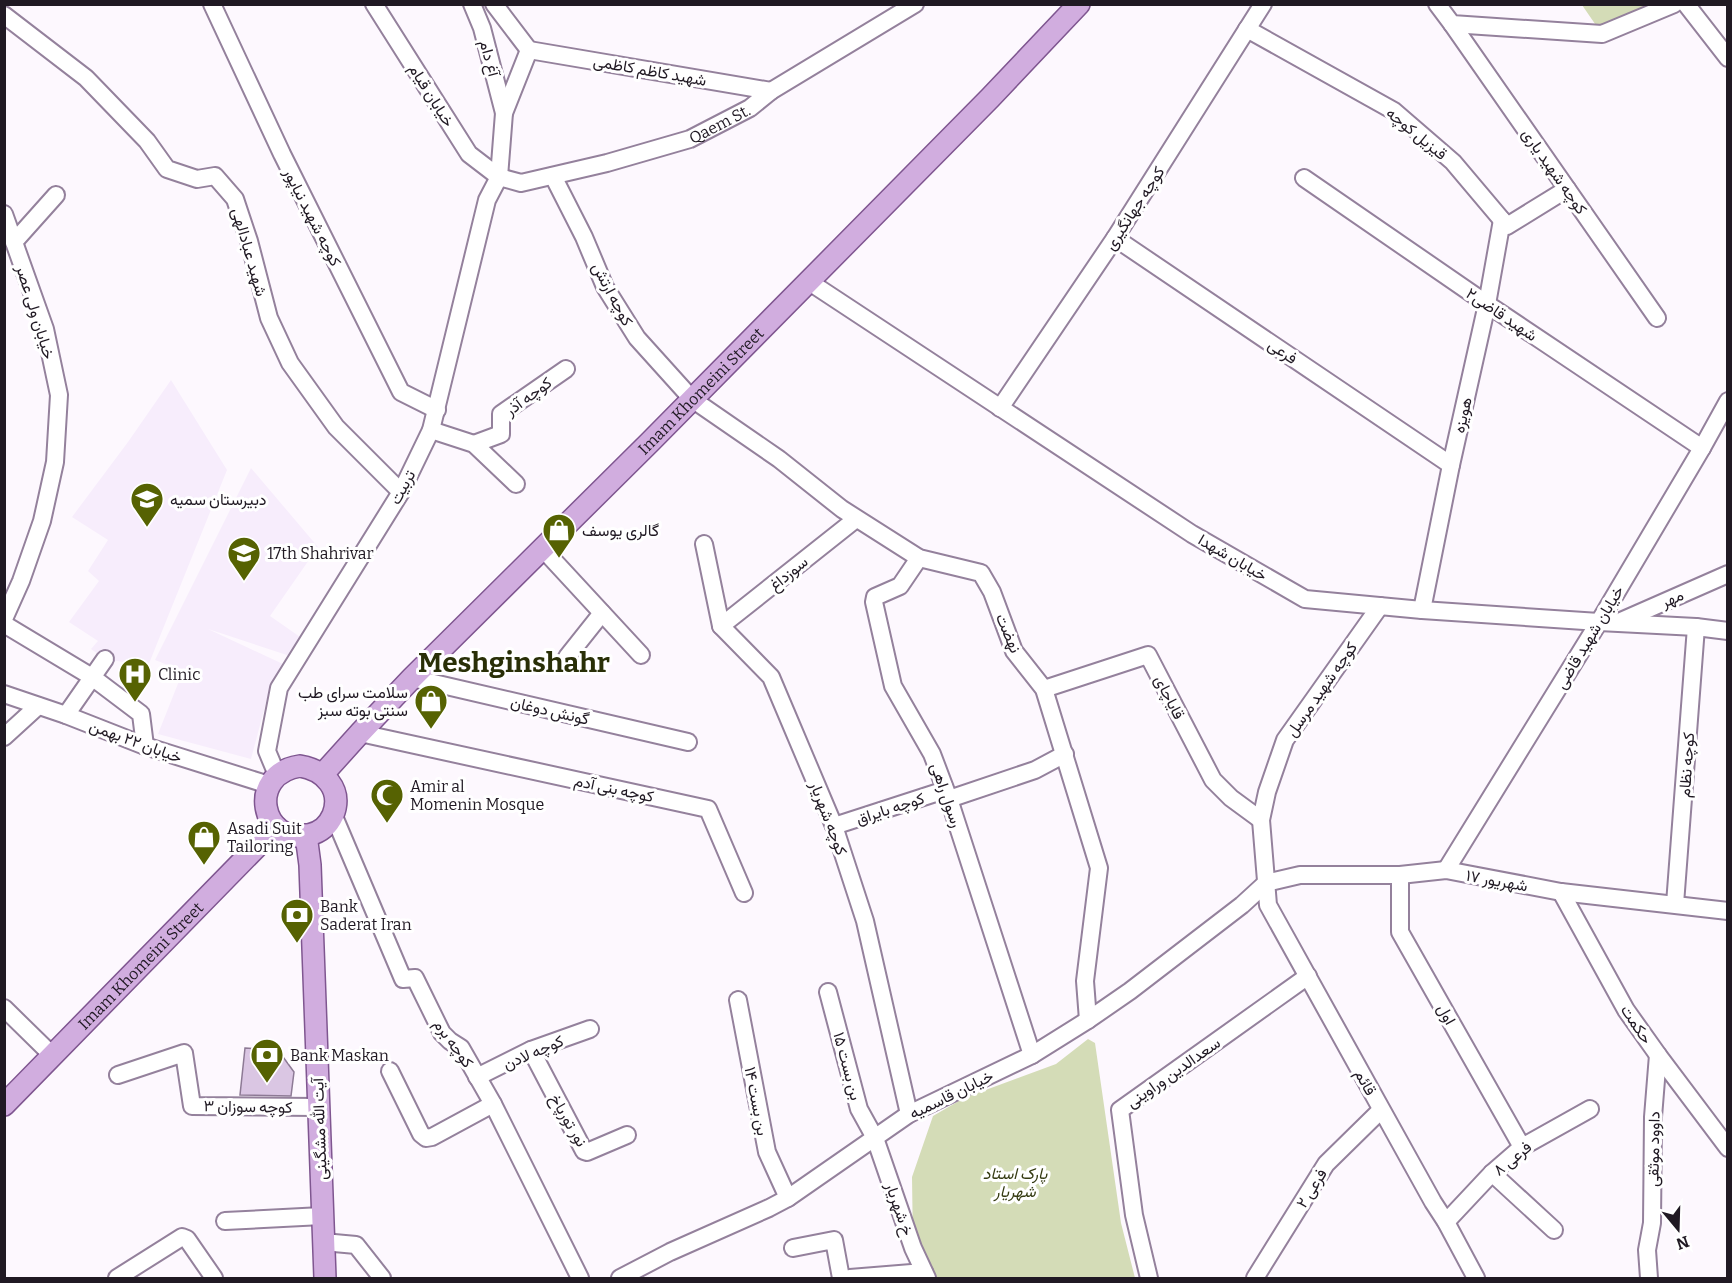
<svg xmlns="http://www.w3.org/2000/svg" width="1732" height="1283" viewBox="0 0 1732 1283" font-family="Bitter,Vazirmatn,serif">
<rect width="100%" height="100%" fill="#fdf8fe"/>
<!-- built -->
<path fill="#f7edfc" d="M171,380L227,470L148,666L105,659L91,649L98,641L69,622L99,581L88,571L108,540L72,517L128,442Z
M251,468L318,547L270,616L303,639L293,657L208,629L283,664L270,687L251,759L158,734L183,671L155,660Z"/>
<!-- green -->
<path fill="#d4dcb7" d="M1582,5H1647L1602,34Z
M1088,1039L1095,1043L1121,1223L1135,1278H927L913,1248L912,1177L933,1116L964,1098L1056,1064Z"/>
<!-- building -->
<path fill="#dac6e3" stroke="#8d7a95" stroke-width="1.5" d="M245,1048L278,1050L294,1072L291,1096L240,1095Z"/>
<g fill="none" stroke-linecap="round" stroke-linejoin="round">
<!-- minor casing -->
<g stroke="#94819c" stroke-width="20">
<g id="minor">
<path d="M212,4L282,154L401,392L437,410"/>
<path id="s1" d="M374,4L469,154L499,177L521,183L607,163L690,139L750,108L771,91L915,4"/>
<path d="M472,4L482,28L504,113"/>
<path d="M494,4L529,50"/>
<path d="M1437,4L1452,24L1602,34L1674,4"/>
<path d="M1686,4L1728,58"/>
<path d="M4,15L86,78L147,141L167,169L197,179L215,176L235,199L249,241L269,318L290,363L336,427L401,492"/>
<path d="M1452,24L1657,318"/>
<path d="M1247,29L1394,111L1453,162L1507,226L1567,189"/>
<path d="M529,50L771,91"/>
<path d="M553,176L584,237L605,287L637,338L692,399L779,459L842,509L919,558L981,573L992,592L1014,651L1044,689L1099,868L1085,981L1088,1020"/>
<path d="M1304,178L1487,304L1702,448"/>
<path d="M4,214L45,329L59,395L55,462L42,521L21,581L4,619"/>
<path d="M1115,238L1451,465"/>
<path d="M14,242L56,195"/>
<path d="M808,281L1192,534L1305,599L1422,610L1599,622L1696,627L1728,631"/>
<path d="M1000,408L1115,238L1263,4"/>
<path d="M431,430L474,444L516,484"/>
<path d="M474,444L501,434V414L566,369"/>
<path d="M704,544L721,626L771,677L834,826L865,921L909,1114"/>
<path d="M543,549L641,655"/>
<path d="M919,558L900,586L875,597L874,602L893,686L932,754L949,799L1032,1055"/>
<path d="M1380,606L1285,740L1267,792L1261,820L1268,905L1433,1202L1446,1222L1476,1278"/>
<path d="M1422,610L1451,465L1487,304L1502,220"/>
<path d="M1621,621L1728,574"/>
<path d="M4,624L92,677L141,714L145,746"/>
<path d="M721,626L856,519"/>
<path d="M567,657L602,613"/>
<path d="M412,678L688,742"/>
<path d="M1044,689L1148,655L1213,780L1231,798L1261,820"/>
<path d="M4,694L66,715L145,746L269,785"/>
<path d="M66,715L105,659"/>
<path d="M360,733L708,809L744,893"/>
<path d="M4,737L38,706"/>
<path d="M277,775L267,751L279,688L401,492L431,430L487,200L499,177L504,113L529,50"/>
<path d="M949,799L1035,770L1065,754"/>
<path d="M333,814L403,979L415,978L442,1033L450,1041L461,1048L493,1104L580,1278"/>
<path d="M834,826L945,790"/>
<path d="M1446,870L1599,622L1702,448L1728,401"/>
<path d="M1400,875V932L1522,1147"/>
<path d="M1561,892L1626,1010L1658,1055L1728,1148"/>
<path d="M1675,904L1696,627"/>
<path d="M828,992L859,1109L875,1138L913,1248L927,1278"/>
<path d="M738,1000L767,1152L788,1198"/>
<path d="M4,1008L53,1056"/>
<path d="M531,1050L584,1151L587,1152L627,1135"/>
<path d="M390,1071L421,1134L426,1138L432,1137L493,1104"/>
<path d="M118,1075L184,1053L192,1106L318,1107"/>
<path d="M477,1077L531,1050L590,1029"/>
<path d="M1492,1173L1554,1230"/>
<path d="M225,1221L322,1216"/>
<path d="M1446,1222L1492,1173L1522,1147L1590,1109"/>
<path d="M323,1242L356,1245L382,1278"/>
<path d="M793,1248L834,1240L841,1278"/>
<path d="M117,1278L182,1237L187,1239L214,1278"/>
<path d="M620,1278L670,1252L769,1208L788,1198L909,1114L1032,1055L1088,1020L1130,991L1242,905L1266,883L1300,875H1400L1446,870L1561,892L1728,911"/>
<path d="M850,1278L924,1272"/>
<path d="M1149,1278L1134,1215L1120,1110L1308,976"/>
<path d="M1255,1278L1326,1164L1381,1110"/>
<path d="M1649,1278L1647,1250L1652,1223L1653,1117L1658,1055"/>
</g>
</g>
<!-- major casing -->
<g stroke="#7f5690" stroke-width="24">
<g id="major">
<path d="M300,766C324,770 343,789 333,815C328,826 321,832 309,835C261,846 246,774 300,766Z"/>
<path id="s2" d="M323,774L360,733L412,678L650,442L990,98L1079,4"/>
<path d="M306,835L310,865L325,1278"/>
<path id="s3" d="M4,1105L276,827"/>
</g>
</g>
<!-- minor -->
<use href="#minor" stroke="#fff" stroke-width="16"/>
<!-- major -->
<use href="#major" stroke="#d1addf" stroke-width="21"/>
</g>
<!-- icons -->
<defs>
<g id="school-pin" transform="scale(1.725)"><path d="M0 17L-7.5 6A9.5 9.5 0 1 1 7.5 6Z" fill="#566202" stroke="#fff"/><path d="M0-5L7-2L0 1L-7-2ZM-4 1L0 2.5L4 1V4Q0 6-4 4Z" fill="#fff"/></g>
<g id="shop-pin" transform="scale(1.725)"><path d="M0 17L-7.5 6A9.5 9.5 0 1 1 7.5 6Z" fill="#566202" stroke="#fff"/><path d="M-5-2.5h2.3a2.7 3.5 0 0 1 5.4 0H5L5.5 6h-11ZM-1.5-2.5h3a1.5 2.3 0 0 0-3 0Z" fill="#fff"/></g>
<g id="hospital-pin" transform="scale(1.725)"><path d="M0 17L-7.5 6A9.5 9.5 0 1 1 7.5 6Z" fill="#566202" stroke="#fff"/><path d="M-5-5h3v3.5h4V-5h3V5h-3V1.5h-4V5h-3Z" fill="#fff"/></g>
<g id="mosque-pin" transform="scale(1.725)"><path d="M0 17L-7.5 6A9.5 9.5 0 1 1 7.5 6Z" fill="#566202" stroke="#fff"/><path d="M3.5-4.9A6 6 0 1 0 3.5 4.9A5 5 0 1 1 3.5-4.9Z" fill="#fff"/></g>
<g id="bank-pin" transform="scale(1.725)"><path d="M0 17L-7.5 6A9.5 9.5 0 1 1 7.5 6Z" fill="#566202" stroke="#fff"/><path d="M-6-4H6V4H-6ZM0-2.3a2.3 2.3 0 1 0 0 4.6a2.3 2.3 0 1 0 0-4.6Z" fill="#fff"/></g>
</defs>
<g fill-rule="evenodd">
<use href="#school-pin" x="147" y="499"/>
<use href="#shop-pin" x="559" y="530"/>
<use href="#school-pin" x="244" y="553"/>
<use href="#hospital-pin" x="135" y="674"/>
<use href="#shop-pin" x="431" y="701"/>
<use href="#mosque-pin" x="387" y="795"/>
<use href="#shop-pin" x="204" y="837"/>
<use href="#bank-pin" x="297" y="915"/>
<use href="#bank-pin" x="267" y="1055"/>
</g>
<g text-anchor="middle" stroke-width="6" stroke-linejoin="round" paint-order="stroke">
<!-- street labels -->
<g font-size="16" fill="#201923" stroke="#fff">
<text transform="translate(490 58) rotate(75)" y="6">آغ دام</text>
<text transform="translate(650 70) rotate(10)" y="6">شهید کاظم کاظمی</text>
<text transform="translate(432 95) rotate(58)" y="6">خیابان قیام</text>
<text dy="6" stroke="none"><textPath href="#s1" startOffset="446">Qaem St.</textPath></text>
<text transform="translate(1417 133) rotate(39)" y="6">قیزیل کوچه</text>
<text transform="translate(1555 171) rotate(55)" y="6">کوچه شهید یاری</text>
<text transform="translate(1134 208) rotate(-57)" y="6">کوچه جهانگیری</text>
<text transform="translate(313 217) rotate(63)" y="6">کوچه شهید نیاپور</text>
<text transform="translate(250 252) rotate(74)" y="6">شهید عبادالهی</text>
<text transform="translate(613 294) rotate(62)" y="6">کوچه ارتش</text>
<text transform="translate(36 312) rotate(73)" y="6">خیابان ولی عصر</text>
<text transform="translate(1502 314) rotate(34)" y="6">شهید قاضی۲</text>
<text transform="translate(1283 351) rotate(34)" y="6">فرعی</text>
<text dy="6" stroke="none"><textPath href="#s2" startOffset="538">Imam Khomeini Street</textPath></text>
<text transform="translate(528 396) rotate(-36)" y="6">کوچه آذر</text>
<text transform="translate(1462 415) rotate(-77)" y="6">هویزه</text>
<text transform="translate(402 487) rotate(-62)" y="6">تربیت</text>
<text transform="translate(1233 557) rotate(30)" y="6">خیابان شهدا</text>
<text transform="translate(788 573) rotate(-39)" y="6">سوزداغ</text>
<text transform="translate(1672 598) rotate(-24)" y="6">مهر</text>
<text transform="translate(1009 633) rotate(67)" y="6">نهضت</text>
<text transform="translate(1589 637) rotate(-59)" y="6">خیابان شهید قاضی</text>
<text transform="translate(1321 689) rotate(-55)" y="6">کوچه شهید مرسل</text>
<text transform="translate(1170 697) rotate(63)" y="6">قایاچای</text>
<text transform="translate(550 710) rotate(13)" y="6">گونش دوغان</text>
<text transform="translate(136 741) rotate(20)" y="6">خیابان ۲۲ بهمن</text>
<text transform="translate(1686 765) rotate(-86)" y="6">کوچه نظام</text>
<text transform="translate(614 788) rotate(12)" y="6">کوچه بنی آدم</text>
<text transform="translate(947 795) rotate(71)" y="6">رسول راهی</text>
<text transform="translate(890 808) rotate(-18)" y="6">کوچه بایراق</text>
<text transform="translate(829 818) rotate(69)" y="6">کوچه شهریار</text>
<text transform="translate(1497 880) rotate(10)" y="6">۱۷ شهریور</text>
<text dy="6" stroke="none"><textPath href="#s3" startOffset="195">Imam Khomeini Street</textPath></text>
<text transform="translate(1447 1014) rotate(61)" y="6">اول</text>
<text transform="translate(1637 1024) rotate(56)" y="6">حکمت</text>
<text transform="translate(454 1043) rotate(54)" y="6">کوچه برم</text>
<text transform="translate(533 1052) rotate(-23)" y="6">کوچه لادن</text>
<text transform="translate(848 1066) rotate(75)" y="6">بن بست ۱۵</text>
<text transform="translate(1173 1072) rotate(-35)" y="6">سعدالدین وراوینی</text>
<text transform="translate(1366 1082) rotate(61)" y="6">قائم</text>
<text transform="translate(951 1094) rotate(-26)" y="6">خیابان قاسمیه</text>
<text transform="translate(757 1101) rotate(79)" y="6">بن بست ۱۴</text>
<text transform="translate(248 1106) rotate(1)" y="6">کوچه سوزان ۳</text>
<text transform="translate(569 1120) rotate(60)" y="6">نور تورپاخ</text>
<text transform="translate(319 1129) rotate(-92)" y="6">آیت الله مشگینی</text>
<text transform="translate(1653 1149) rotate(-89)" y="6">داوود موثقی</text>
<text transform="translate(1512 1158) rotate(-39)" y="6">فرعی ۸</text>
<text transform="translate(1311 1188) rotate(-58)" y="6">فرعی ۲</text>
<text transform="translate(900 1209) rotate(71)" y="6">خ شهریار</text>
</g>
<!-- poi labels -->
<g font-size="16" fill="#201923" stroke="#fff" text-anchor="start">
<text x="170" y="505">دبیرستان سمیه</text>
<text x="582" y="536">گالری یوسف</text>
<text x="267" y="559">17th Shahrivar</text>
<text x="158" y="680">Clinic</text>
<text x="408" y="698" text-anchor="end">سلامت سرای طب<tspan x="408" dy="18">سنتی بوته سبز</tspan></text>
<text x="410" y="792">Amir al<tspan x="410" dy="18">Momenin Mosque</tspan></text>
<text x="227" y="834">Asadi Suit<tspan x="227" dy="18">Tailoring</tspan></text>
<text x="320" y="912">Bank<tspan x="320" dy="18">Saderat Iran</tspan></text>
<text x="290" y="1061">Bank Maskan</text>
</g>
<!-- park labels -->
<g font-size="16" font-style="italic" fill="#353b12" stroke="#fff">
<text x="1015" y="1179">پارک استاد<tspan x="1015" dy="18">شهریار</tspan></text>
</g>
<!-- town labels -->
<g font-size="28" font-weight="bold" fill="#292f07" stroke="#fff">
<text x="514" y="672">Meshginshahr</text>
</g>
</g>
<!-- border -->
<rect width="1732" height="1283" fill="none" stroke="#201923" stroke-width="12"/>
<!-- north arrow -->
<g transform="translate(1678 1229) rotate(161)" stroke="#ffffff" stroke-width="4.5" paint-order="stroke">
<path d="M0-4.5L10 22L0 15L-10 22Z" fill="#201923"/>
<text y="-9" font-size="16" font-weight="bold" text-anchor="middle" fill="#201923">N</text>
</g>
</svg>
